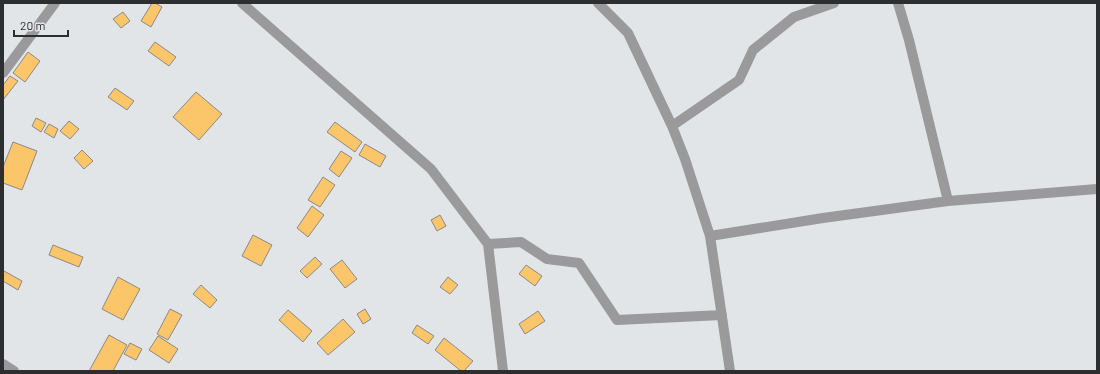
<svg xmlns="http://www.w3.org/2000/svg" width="1100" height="374" viewBox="0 0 1100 374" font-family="Barlow,sans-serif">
<rect width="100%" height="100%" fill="#e2e5e8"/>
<!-- building -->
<path fill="#fbc56a" stroke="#8c8986" d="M152,3H155L162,7L151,27L141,21Z
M123,12L130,21L121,28L113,19Z
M155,42L176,57L169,66L148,51Z
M28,52L40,61L25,82L13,73Z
M10,76L18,81L3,100V85Z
M115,88L134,101L127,110L108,97Z
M196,92L222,114L199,140L173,117Z
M36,118L46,123L41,132L32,126Z
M69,121L79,129L70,139L60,131Z
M335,122L362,142L355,152L327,132Z
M49,124L58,129L54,138L44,132Z
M13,142L37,151L22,190L3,183V167Z
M365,144L386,156L380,167L359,155Z
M82,150L93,161L84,169L74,158Z
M341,151L352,158L339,177L329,169Z
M323,177L335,185L320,207L308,200Z
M312,206L324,215L308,237L297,228Z
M440,215L446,226L437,231L431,220Z
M253,235L272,245L261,266L242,256Z
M53,245L83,257L79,267L49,255Z
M315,257L322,264L307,278L300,271Z
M342,260L357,279L345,288L330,269Z
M526,265L542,276L535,286L519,274Z
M4,271L22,281L18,290L3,281V273Z
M118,277L140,289L123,320L102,309Z
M448,277L458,285L450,294L440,287Z
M201,285L217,300L210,308L193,294Z
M170,309L182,315L168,340L157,334Z
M365,309L371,319L363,324L357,314Z
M288,310L312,331L303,342L279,320Z
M538,311L545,321L525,334L519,324Z
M343,319L355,332L328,355L317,343Z
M417,325L434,336L428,344L412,333Z
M109,335L127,345L113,371H89Z
M158,336L178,349L169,363L149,350Z
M444,338L473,361L464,371H461L435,350Z
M130,343L142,349L136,360L124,354Z"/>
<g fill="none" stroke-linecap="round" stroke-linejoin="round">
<!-- street -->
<path stroke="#9a9a9c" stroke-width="10" d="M242,3L431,169L488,244L503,371
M598,3L628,33L672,126L685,159L710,236L730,371
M898,3L909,40L948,201
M3,73L55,3
M672,126L739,80L753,50L794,17L834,3
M710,236L823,218L948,201L1097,189
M488,244L521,242L547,259L579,263L617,320L722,315
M3,364L14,371"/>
</g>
<!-- border -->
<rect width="1100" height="374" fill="none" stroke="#2c2e2f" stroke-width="8"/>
<!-- scale -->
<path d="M14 30v6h54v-6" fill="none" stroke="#2c2e2f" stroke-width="2"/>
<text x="20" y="30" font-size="12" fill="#2c2e2f" stroke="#e2e5e8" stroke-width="3" paint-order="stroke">20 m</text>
</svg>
